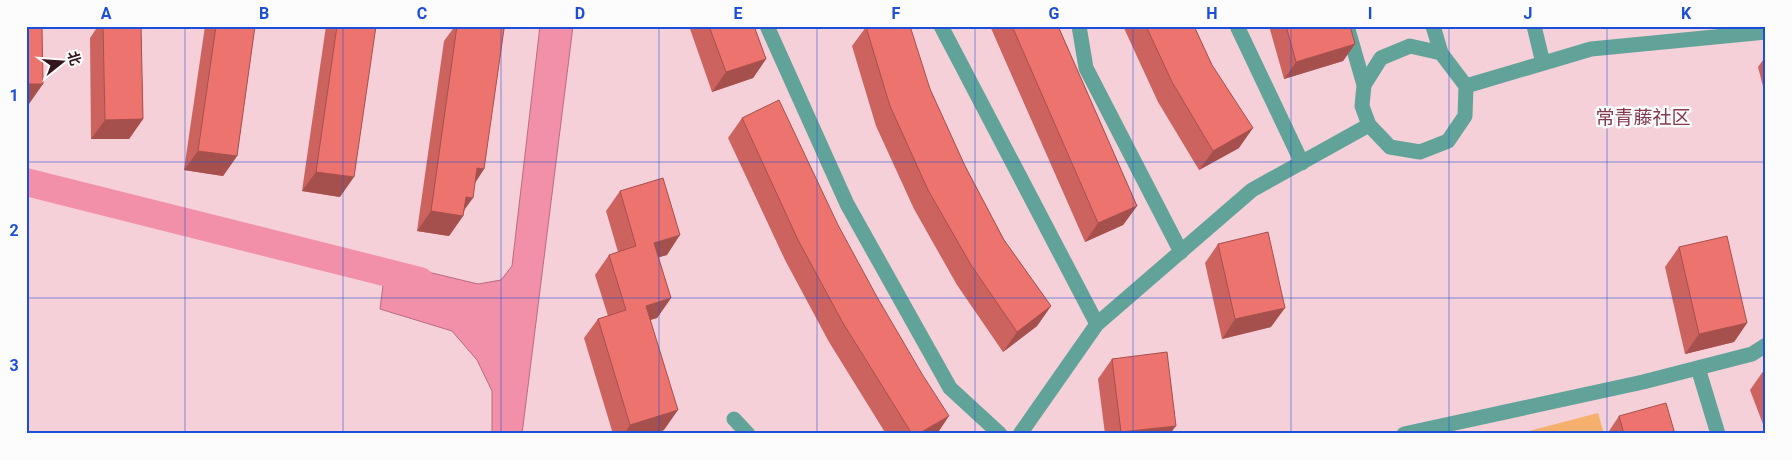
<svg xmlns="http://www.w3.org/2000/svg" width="1792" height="460" viewBox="0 0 1792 460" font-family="Roboto,'Noto Sans SC',sans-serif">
<rect width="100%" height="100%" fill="#f5d0d8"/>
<!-- green -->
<path fill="#f5b06d" d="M1598,413L1604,434H1517Z"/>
<!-- water -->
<path fill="#f390a9" stroke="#ba6b7f" d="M540,26H573L522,434H492V391L477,360L452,331L380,309L386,262L478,284L501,280L512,266Z"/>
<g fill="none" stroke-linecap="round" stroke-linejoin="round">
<!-- canal -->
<path stroke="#f390a9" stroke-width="28" d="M26,182L420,281"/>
<!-- lane -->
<path stroke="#62a399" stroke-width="15" d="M767,26L847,204L950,388L1000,434
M941,26L1097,324
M1079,26L1086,68L1181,252
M1237,26L1302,163
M1347,26L1364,85
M1433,26L1441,53
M1534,26L1543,63
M1410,46L1441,53L1466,86L1465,116L1448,141L1420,152L1390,147L1369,125L1362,106L1364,85L1381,58Z
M1466,86L1591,49L1766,32
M1698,368L1718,434
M734,419L748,434
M1020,434L1097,324L1252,190L1369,125
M1404,434L1643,382L1752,354L1766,345"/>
</g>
<!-- wall -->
<path fill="#cc635f" d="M98,26H141L143,119L129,139H91L90,38Z
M205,26H255L237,156L223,176L184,170Z
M326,26H376L340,197L302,191Z
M455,26H488L484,169L475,183L464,211L463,216L449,236L417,231L444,41Z
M689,26H754L766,59L753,78L712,92Z
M990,26H1058L1137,206L1123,225L1085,242Z
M1123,26H1194L1239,148L1199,170L1158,102Z
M1269,26H1350L1355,44L1343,61L1284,79Z
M866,27L930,89L965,166L1004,240L1051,306L1037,326L1003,352L957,285L914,209L876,126L852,46Z
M1766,56V98L1758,67Z
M742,118L838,225L937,434H886L829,342L785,260L728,138Z
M620,191L667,255L658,257L671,298L657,318L650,320L664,430L652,434H613L584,338L598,319L608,316L595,275L609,255L618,252L606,211Z
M1218,244L1271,327L1222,339L1205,263Z
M1679,247L1747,323L1734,342L1685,354L1665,267Z
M1112,359L1170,434H1105L1098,379Z
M1764,370H1766V432L1750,390Z
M1619,416L1675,434H1607Z"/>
<!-- shaded-wall -->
<path fill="#a6504d" d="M1355,44L1343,61L1284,79L1296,62Z
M766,59L753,78L712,92L726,72Z
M26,84H43L29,104H26Z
M143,119L129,139H91L105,120Z
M1253,128L1239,148L1199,170L1213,151Z
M198,151L237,156L223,176L184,170Z
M477,168L484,169L471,189Z
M316,172L354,177L340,197L302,191Z
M466,197L473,198L460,216H463L449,236L417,231L431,211Z
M1137,206L1123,225L1085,242L1098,223Z
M680,235L667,255L640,263L654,243Z
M671,298L657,318L632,325L646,306Z
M1051,306L1037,326L1003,352L1017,332Z
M1285,308L1271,327L1222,339L1235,319Z
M1747,323L1734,342L1685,354L1699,334Z
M678,410L664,430L652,434H624L630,425Z
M949,416L937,434H918Z
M1176,426L1170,434H1120L1121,432Z"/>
<!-- building -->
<path fill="#ed736e" stroke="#a6504d" d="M26,26H42L43,84H26Z
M103,26H141L143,119L105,120Z
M216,26H255L237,156L198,151Z
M337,26H376L354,177L316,172Z
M457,26H488L504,29L484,169L477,168L473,198L466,197L463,216L431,211Z
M709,26H754L766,59L726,72Z
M868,26H910L930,89L965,166L1004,240L1051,306L1017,332L971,265L928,190L890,106L866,27Z
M1012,26H1058L1137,206L1098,223Z
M1146,26H1194L1212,65L1253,128L1213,151L1172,82Z
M1286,26H1350L1355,44L1296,62Z
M779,100L838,225L877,297L922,374L949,416L918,434H912L843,323L798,240L742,118Z
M663,178L680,235L654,243L671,298L646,306L678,410L630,425L598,319L626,310L609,255L636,246L620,191Z
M1268,232L1285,308L1235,319L1218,244Z
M1727,236L1747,323L1699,334L1679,247Z
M1167,352L1176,426L1121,432L1112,359Z
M1666,403L1675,434H1624L1619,416Z"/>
<!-- grid -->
<path fill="none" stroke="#1d4ed8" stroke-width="1" stroke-opacity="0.55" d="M185,26V434M343,26V434M501,26V434M659,26V434M817,26V434M975,26V434M1133,26V434M1291,26V434M1449,26V434M1607,26V434M26,162H1766M26,298H1766"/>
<g text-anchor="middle" stroke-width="5" stroke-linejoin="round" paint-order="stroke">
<!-- quarter labels -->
<g font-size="19" fill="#84394e" stroke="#fcfcfc">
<text x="1643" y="124">常青藤社区</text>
</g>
</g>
<!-- border -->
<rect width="1792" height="460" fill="none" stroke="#fcfcfc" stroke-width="55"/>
<!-- north arrow -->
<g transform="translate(62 62) rotate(73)" stroke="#fcfcfc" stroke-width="4" paint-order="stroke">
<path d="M0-4L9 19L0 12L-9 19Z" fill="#34141d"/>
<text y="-8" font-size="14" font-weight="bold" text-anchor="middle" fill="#34141d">北</text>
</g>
<rect x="28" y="28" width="1736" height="404" fill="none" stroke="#1d4ed8" stroke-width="2"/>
<g font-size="16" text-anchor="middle" font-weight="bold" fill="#1d4ed8">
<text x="106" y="19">A</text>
<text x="264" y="19">B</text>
<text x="422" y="19">C</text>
<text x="580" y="19">D</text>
<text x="738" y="19">E</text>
<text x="896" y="19">F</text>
<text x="1054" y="19">G</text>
<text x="1212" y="19">H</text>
<text x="1370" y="19">I</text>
<text x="1528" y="19">J</text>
<text x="1686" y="19">K</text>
<text x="14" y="101">1</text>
<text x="14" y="236">2</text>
<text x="14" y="371">3</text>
</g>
</svg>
